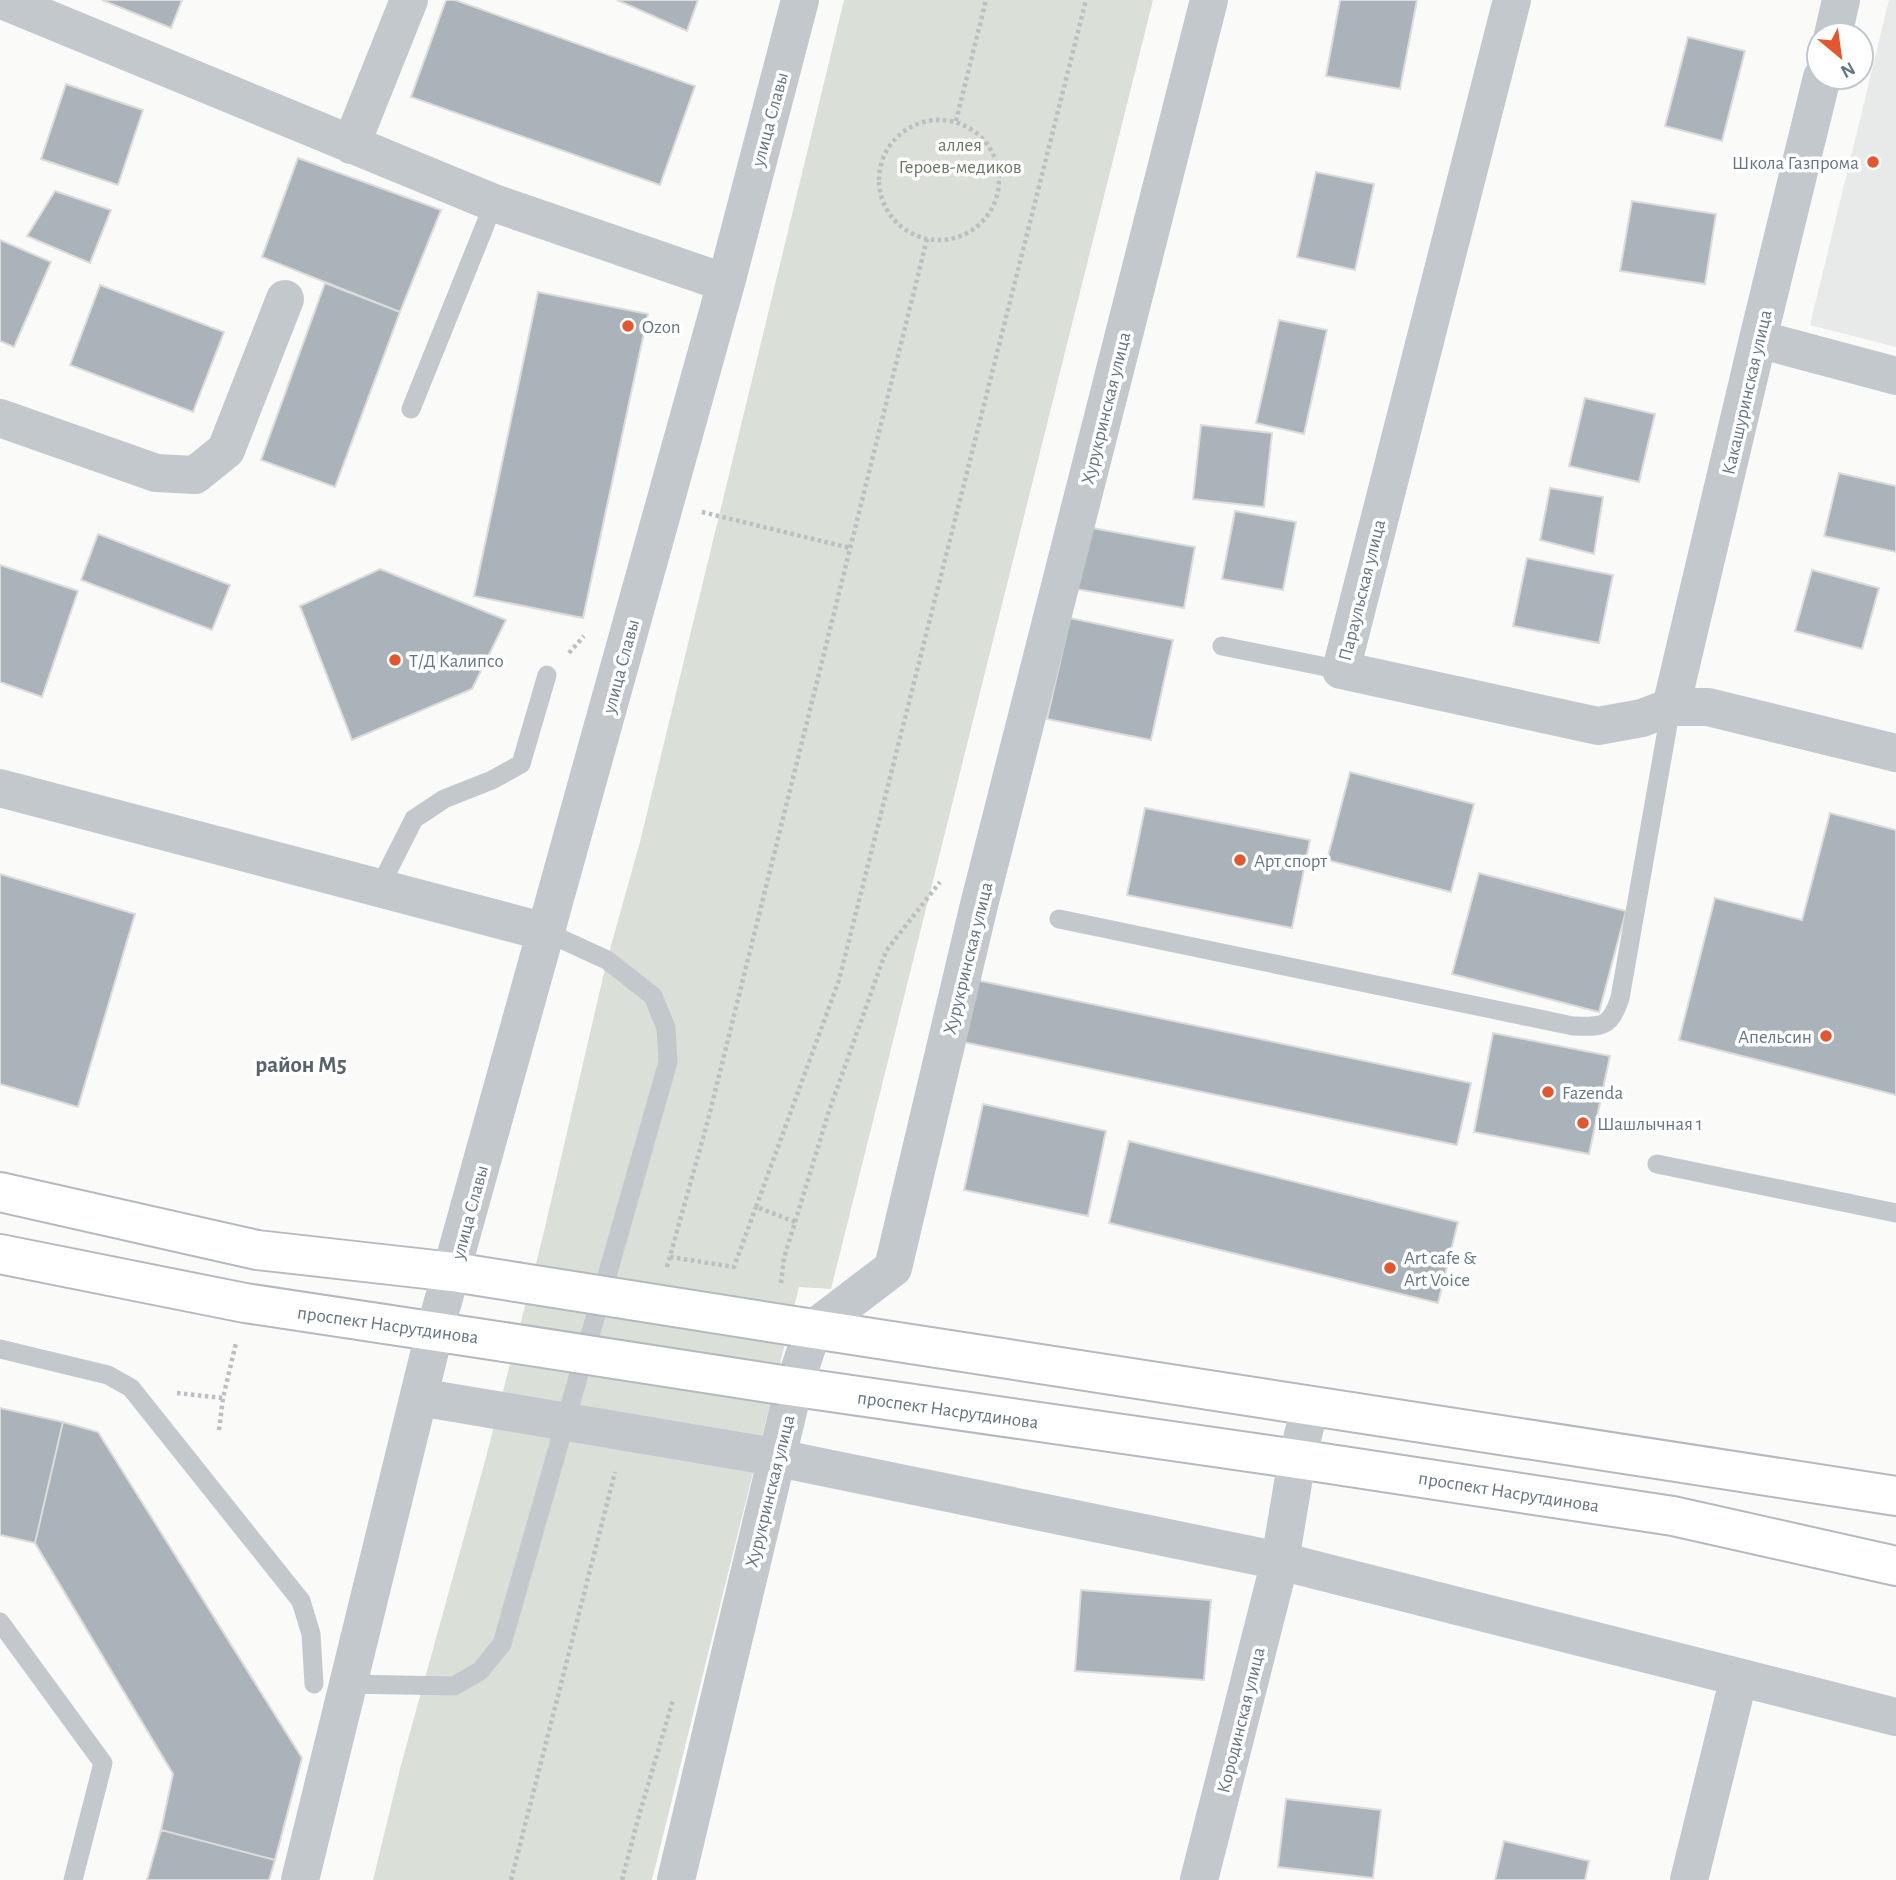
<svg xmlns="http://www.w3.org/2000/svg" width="1896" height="1880" viewBox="0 0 1896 1880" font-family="'Alegreya Sans',sans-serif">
<rect width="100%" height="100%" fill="#fafaf8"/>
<!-- built -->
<path fill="#e8e9e9" d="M1889,0H1896V347L1810,325Z"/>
<!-- green -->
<path fill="#dadfd7" d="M844,0H1153L831,1289L799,1287L652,1880H373L401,1765L485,1461L542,1240L607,960L640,842Z"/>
<!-- building -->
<path fill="#aab3b9" stroke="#dcdcda" stroke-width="2" d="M102,0H182L171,28Z
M446,0H455L695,86L660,185L411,97Z
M617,0H698L687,31Z
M1340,0H1417L1400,89L1326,76Z
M1688,37L1745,51L1722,141L1665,126Z
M66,84L143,110L118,185L41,159Z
M298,158L441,210L400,312L262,257Z
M1316,172L1374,184L1355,270L1297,257Z
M55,191L111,210L90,263L27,236Z
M1632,201L1716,214L1705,284L1620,271Z
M0,240L51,262L14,347L0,341Z
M325,283L400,312L335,487L261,460Z
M100,285L224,332L193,412L70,365Z
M538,292L648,314L583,618L474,596Z
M1279,320L1327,330L1304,434L1256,423Z
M1585,398L1655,414L1639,482L1569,466Z
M1201,425L1272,433L1264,507L1193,499Z
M1839,473L1896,486V552L1824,536Z
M1550,488L1603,497L1594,554L1540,540Z
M1235,511L1296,522L1283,590L1222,579Z
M1087,527L1195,547L1184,608L1076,589Z
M98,534L230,585L212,630L81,580Z
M1527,558L1613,575L1599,643L1513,626Z
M0,565L78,591L42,697L0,682Z
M380,569L506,620L472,689L352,740L300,606Z
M1812,570L1879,588L1862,649L1795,631Z
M1070,618L1173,640L1151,740L1047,719Z
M1350,772L1474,804L1451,892L1327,860Z
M1145,808L1310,840L1292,928L1127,895Z
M1830,813L1896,830V1095L1679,1040L1715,898L1802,920Z
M1479,873L1626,911L1599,1012L1452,974Z
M0,874L135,914L78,1107L0,1084Z
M976,980L1471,1083L1457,1145L963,1042Z
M1493,1033L1610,1056L1589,1154L1474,1132Z
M983,1104L1106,1131L1088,1216L964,1190Z
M1129,1141L1458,1222L1438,1303L1109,1223Z
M0,1408L63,1422L35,1543L0,1535Z
M63,1422L98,1432L302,1758L275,1860L161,1830L173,1774L35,1543Z
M1081,1590L1211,1600L1204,1680L1075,1671Z
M1286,1799L1381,1810L1373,1878L1278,1867Z
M161,1830L275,1860L269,1880H147Z
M1504,1841L1589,1861L1585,1880H1495Z"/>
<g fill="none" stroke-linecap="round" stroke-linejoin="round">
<!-- secondary casing -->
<g stroke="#b3babf" stroke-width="42">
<path id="secondary" d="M0,1192L257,1250L453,1272L516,1282
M0,1254L245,1303L504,1342
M794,1326L1896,1496
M782,1385L1297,1459L1673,1516L1896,1566"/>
</g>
<!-- path -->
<path stroke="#bbbfc2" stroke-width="4.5" stroke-dasharray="3.5 3.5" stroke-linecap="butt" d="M879 180a60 60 0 1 1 120 0a60 60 0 1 1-120 0Z
M956,121L986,0
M702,512L850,548
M569,653L584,636
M795,1222L756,1207L839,980L1086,0
M670,1257L734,1267L756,1207
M667,1267L708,1120L927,239
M781,1283L784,1258L829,1111L886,951L940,882
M177,1393L223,1398L236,1343
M219,1430L223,1398
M511,1880L615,1472
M622,1880L638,1819L673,1700"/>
<!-- service -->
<path stroke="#c3c8cc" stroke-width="19" d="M411,409L494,203
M1222,646L1341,670
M379,888L414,819L444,799L492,780L521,764L547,675
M1059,919L1573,1026C1602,1027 1610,1028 1620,998L1671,707
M1657,1164L1896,1213
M0,1349L108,1375L131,1388L301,1601L311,1634L314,1684
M0,1622L103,1763L73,1880
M348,1684L454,1686L480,1671L502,1644L668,1062L666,1028L653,996L607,960L546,932"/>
<!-- minor -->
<path stroke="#c3c8cc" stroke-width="38" d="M2,0L494,203L726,283
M1512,0L1341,670L1598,726L1642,718L1671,707H1708L1896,753
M1833,35L1841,0
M351,145L409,0
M1758,339L1896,376
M0,418L156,473L195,475L226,450L285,299
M1671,707L1758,339L1822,77
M0,788L546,932
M419,1397L490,1409
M768,1456L1280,1561L1896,1717
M300,1880L435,1330L726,283L800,0
M676,1880L794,1386L813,1329L893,1268L979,905L1209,0
M1199,1880L1280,1561L1297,1459L1310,1407
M1689,1880L1739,1677"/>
<!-- secondary -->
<use href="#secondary" stroke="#fff" stroke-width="38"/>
<!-- secondary-bridge casing -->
<g stroke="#b3babf" stroke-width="42" stroke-linecap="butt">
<path id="secondary-bridge" d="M516,1282L794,1326
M504,1342L782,1385"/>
</g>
<!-- minor-bridge -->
<path stroke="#c3c8cc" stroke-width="38" d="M490,1409L768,1456"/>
<!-- secondary-bridge -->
<use href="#secondary-bridge" stroke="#fff" stroke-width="38"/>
</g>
<!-- markers -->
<g fill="#e4572e" stroke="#fff" stroke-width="2.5">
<circle cx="1873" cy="162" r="7"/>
<circle cx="628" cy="326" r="7"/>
<circle cx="395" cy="660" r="7"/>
<circle cx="1240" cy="860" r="7"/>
<circle cx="1826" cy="1036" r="7"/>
<circle cx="1548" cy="1092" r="7"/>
<circle cx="1583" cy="1123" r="7"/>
<circle cx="1390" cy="1268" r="7"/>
</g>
<g text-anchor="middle" stroke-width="7" stroke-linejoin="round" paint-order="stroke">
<!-- street labels -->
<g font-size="19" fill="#657683" stroke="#fff">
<text transform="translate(769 119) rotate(-75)" y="7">улица Славы</text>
<text transform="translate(1746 392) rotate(-77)" y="7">Какашуринская улица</text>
<text transform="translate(1105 408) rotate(-76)" y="7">Хурукринская улица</text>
<text transform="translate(1361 590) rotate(-76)" y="7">Параульская улица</text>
<text transform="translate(620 666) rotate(-75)" y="7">улица Славы</text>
<text transform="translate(967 958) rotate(-76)" y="7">Хурукринская улица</text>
<text transform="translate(469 1212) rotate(-75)" y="7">улица Славы</text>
<text transform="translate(388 1324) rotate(8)" y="7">проспект Насрутдинова</text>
<text transform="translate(948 1409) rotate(8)" y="7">проспект Насрутдинова</text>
<text transform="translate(769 1491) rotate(-76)" y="7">Хурукринская улица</text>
<text transform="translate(1509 1491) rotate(9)" y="7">проспект Насрутдинова</text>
<text transform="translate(1240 1720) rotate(-76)" y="7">Кородинская улица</text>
</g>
<!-- park labels -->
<g font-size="19" fill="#687a64" stroke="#fff">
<text x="960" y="151">аллея<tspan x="960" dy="22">Героев-медиков</tspan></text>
</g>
<!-- poi labels -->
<g font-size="19" fill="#657683" stroke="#fff" text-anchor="start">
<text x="1859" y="169" text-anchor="end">Школа Газпрома</text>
<text x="642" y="333">Ozon</text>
<text x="409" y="667">Т/Д Калипсо</text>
<text x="1254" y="867">Арт спорт</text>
<text x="1812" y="1043" text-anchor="end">Апельсин</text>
<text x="1562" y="1099">Fazenda</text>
<text x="1597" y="1130">Шашлычная 1</text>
<text x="1404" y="1264">Art cafe &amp;<tspan x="1404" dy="22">Art Voice</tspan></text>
</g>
<!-- quarter labels -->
<g font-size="23" font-weight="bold" fill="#57646e" stroke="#fff">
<text x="301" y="1072">район М5</text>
</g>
</g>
<!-- north arrow -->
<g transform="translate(1840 56) rotate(151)"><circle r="33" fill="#ffffff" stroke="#c1c8cd" stroke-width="2"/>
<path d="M0-5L12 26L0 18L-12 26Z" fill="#e4572e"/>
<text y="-10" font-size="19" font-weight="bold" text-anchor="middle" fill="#657683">N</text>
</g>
</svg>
